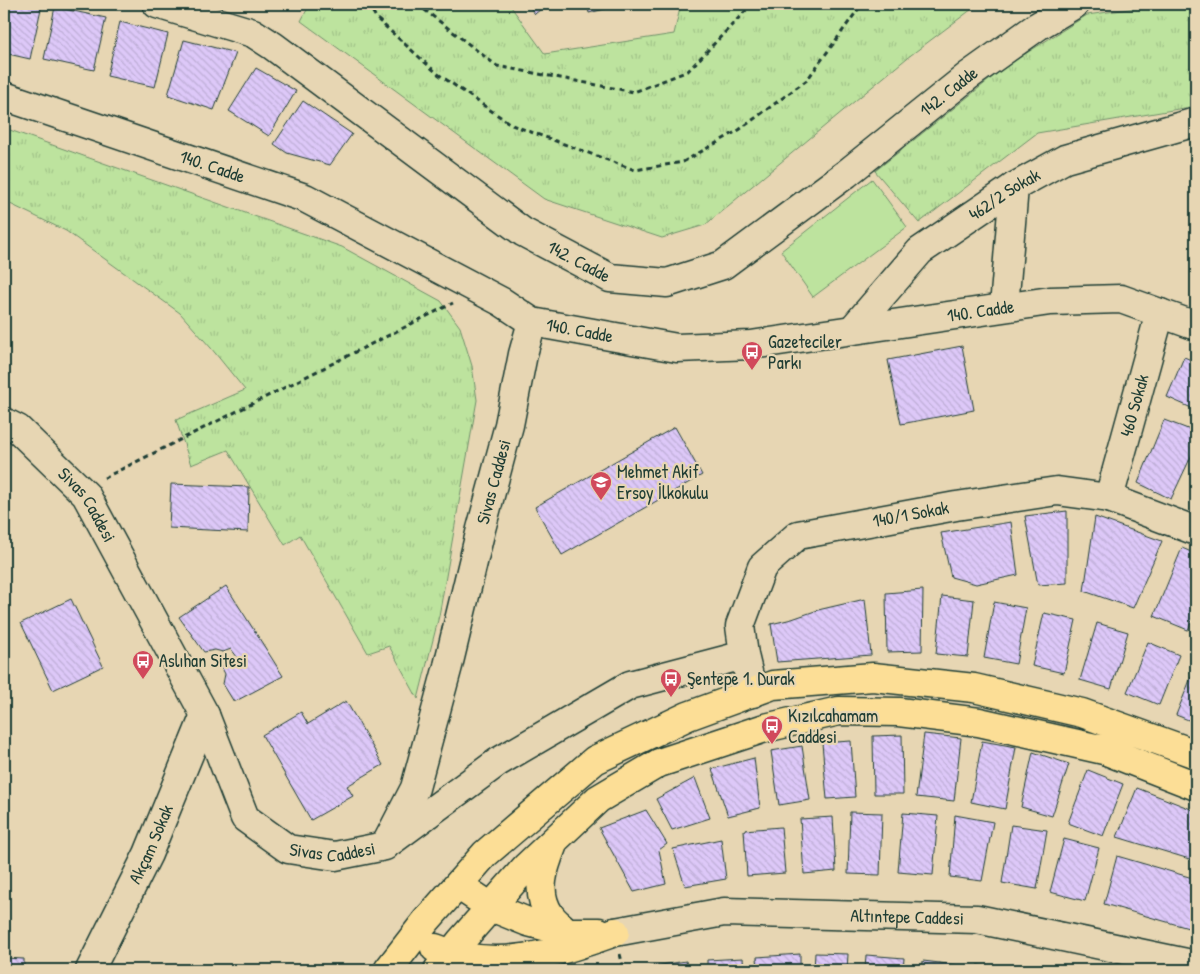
<svg xmlns="http://www.w3.org/2000/svg" width="1200" height="974" viewBox="0 0 1200 974" font-family="'Patrick Hand',sans-serif">
<defs>
<pattern id="grass-tufts" width="24" height="20" patternUnits="userSpaceOnUse" patternTransform="scale(1.25)"><rect width="24" height="20" fill="#bde39e"/><path d="M3 7l-1-3M5 7V3M7 7l1-3M15 17l-1-3M17 17v-4M19 17l1-3" fill="none" stroke="#a2c489"/></pattern>
<pattern id="building-back-hatch" width="6" height="6" patternUnits="userSpaceOnUse" patternTransform="scale(1.25)"><rect width="6" height="6" fill="#ddc8f8"/><path d="M-1 5l2 2M0 0l6 6M5-1l2 2" fill="none" stroke="#bdadd5"/></pattern>
</defs>
<rect width="100%" height="100%" fill="#e7d6b3"/>
<filter id="ink" filterUnits="userSpaceOnUse"><feTurbulence type="fractalNoise" baseFrequency=".02" numOctaves="2"/><feDisplacementMap in="SourceGraphic" scale="10" xChannelSelector="R" yChannelSelector="G"/><feConvolveMatrix kernelMatrix="1 2 1 2 8 2 1 2 1" color-interpolation-filters="sRGB"/></filter>
<g filter="url(#ink)">
<!-- grass -->
<path fill="url(#grass-tufts)" stroke="#6e9069" d="M310,4H509L545,54L674,34L681,4H985L972,9L907,58L705,225L662,238L544,199L301,21Z
M1164,4H1172L1196,9V106L1037,133L919,223L875,171L1009,64L1087,15Z
M4,128L342,247L441,301L460,327L472,366L477,400L439,616L418,699L389,646L368,653L300,535L285,545L228,450L191,465L176,420L245,390L211,348L180,313L66,231L4,201Z"/>
<!-- pitch -->
<path fill="#bde39e" stroke="#6e9069" d="M872,179L907,227L813,297L781,251Z"/>
<!-- building -->
<path fill="url(#building-back-hatch)" stroke="#1f3d34" d="M4,4H42L30,59L4,53Z
M527,4H547L535,14Z
M587,4H624L589,13Z
M55,7L106,18L94,70L44,59Z
M120,22L168,34L155,87L107,76Z
M184,40L236,53L214,110L168,95Z
M256,68L296,91L269,136L229,111Z
M303,101L352,134L330,165L287,153L274,144Z
M962,346L974,410L901,424L888,360Z
M1184,357L1196,362V410L1167,397Z
M1164,420L1196,432V446L1171,499L1138,483Z
M675,427L702,475L562,555L535,507Z
M171,484L249,487L248,532L169,528Z
M1067,511V583L1038,585L1025,516Z
M1095,517L1162,541L1133,608L1084,591Z
M1011,522L1018,575L976,584L951,577L941,533Z
M1182,548L1196,554V611L1188,630L1154,616Z
M226,586L283,676L234,702L223,684L225,674L221,666L238,658L231,649L223,652L215,650L204,652L179,617Z
M923,590L922,651L887,652L886,593Z
M942,596L974,600L968,657L936,654Z
M71,599L103,666L53,690L21,623Z
M865,599L871,655L777,662L771,624L792,619L818,610Z
M994,602L1026,608L1016,664L984,658Z
M1044,613L1076,620L1064,673L1032,666Z
M1097,623L1128,632L1111,689L1080,680Z
M1148,642L1179,655L1159,705L1127,692Z
M1196,665V723L1176,715Z
M346,701L383,765L347,786L353,796L311,820L262,735L301,712L308,724Z
M924,734L961,738L954,801L916,797Z
M902,735L903,794H874L873,736Z
M851,741L855,797L827,799L822,743Z
M982,741L1016,747L1005,809L971,802Z
M802,746L810,800L779,805L771,751Z
M1033,752L1069,764L1052,816L1021,807Z
M754,758L760,808L728,816L712,769Z
M1088,770L1123,784L1103,836L1068,823Z
M695,778L710,818L672,830L656,799Z
M1137,788L1196,811V861L1117,837Z
M646,810L667,844L659,850L666,884L634,892L599,828Z
M850,812L882,813L880,875L848,874Z
M903,813L938,816L933,875L898,872Z
M955,815L993,822L982,881L950,877Z
M833,817L836,871L804,874L800,819Z
M1011,825L1047,830L1037,889L1002,883Z
M781,827L785,873L747,876L744,830Z
M721,839L726,879L685,886L673,849Z
M1064,839L1099,848L1085,901L1050,892Z
M1117,856L1196,879V914L1192,929L1104,904Z
M815,953L848,954L847,970H814Z
M800,954V970H758L757,957Z
M866,955L904,958L903,970H865Z
M4,958L24,959V970H4Z
M743,958L744,970H707V960Z
M686,961L688,970H649V967Z
M923,961L956,965V970H922Z
M978,965L1011,970H977Z"/>
<g fill="none" stroke-linecap="round" stroke-linejoin="round">
<!-- minor casing -->
<g stroke="#1f3d34" stroke-width="31">
<g id="minor">
<path id="s1" d="M157,4L253,33L273,46L523,232L610,278L667,283L723,265L846,174L968,76L1038,26L1075,4"/>
<path id="s2" d="M4,96L305,198L502,302L532,322L677,348L751,345L1050,301L1121,299L1196,326"/>
<path d="M1004,307L1014,187"/>
<path id="s3" d="M852,330L920,251L1014,187L1065,159L1196,122"/>
<path id="s4" d="M4,422L18,429L86,495L205,715L245,818L288,849L335,856L385,846L415,788L448,666L481,529L509,425L523,354L532,322"/>
<path id="s5" d="M1109,498L1160,313"/>
<path id="s6" d="M753,693L744,655L740,626L762,567L798,535L956,506L1057,491L1109,498L1196,531"/>
<path d="M391,841L498,762L630,685L744,655"/>
<path id="s7" d="M615,932L724,912L977,919L1196,965"/>
<path id="s8" d="M90,970L148,854L205,715"/>
</g>
</g>
<!-- major casing -->
<g stroke="#1f3d34" stroke-width="31">
<path id="major" d="M553,844C544,867 534,892 550,915C554,921 561,926 567,932
M458,885L491,907L528,922L567,932H599
M435,948C496,974 556,953 615,932
M388,970L426,921L485,854L595,760L688,716L773,685L873,677L974,688L1082,713L1196,754
M438,970L461,941L526,867L598,799L659,763L765,728L839,711L899,712L979,722L1104,750L1196,786"/>
</g>
<!-- path -->
<path stroke="#1f3d34" stroke-width="3" stroke-dasharray="5 4" stroke-linecap="butt" d="M368,4L377,19L438,74L512,125L635,170L683,162L739,130L807,80L862,4
M417,4L497,66L634,92L688,71L752,4
M104,478L453,303
M620,954L624,970"/>
<!-- minor -->
<use href="#minor" stroke="#e7d6b3" stroke-width="28"/>
<!-- major -->
<use href="#major" stroke="#fcde96" stroke-width="28"/>
</g>
</g>
<!-- icons -->
<defs>
<g id="bus-pin" transform="scale(1.125)"><path d="M0 17L-7.5 6A9.5 9.5 0 1 1 7.5 6Z" fill="#d1495b" stroke="#e7d6b3"/><path d="M-5-6H5V4H4V6H2V4H-2V6H-4V4H-5ZM-3.5-4V0h7V-4ZM-3.5 1.2v1.5H-2V1.2ZM2 1.2v1.5H3.5V1.2Z" fill="#fff"/></g>
<g id="school-pin" transform="scale(1.125)"><path d="M0 17L-7.5 6A9.5 9.5 0 1 1 7.5 6Z" fill="#d1495b" stroke="#e7d6b3"/><path d="M0-5L7-2L0 1L-7-2ZM-4 1L0 2.5L4 1V4Q0 6-4 4Z" fill="#fff"/></g>
</defs>
<g fill-rule="evenodd">
<use href="#bus-pin" x="752" y="352"/>
<use href="#school-pin" x="601" y="482"/>
<use href="#bus-pin" x="143" y="661"/>
<use href="#bus-pin" x="671" y="679"/>
<use href="#bus-pin" x="772" y="726"/>
</g>
<g text-anchor="middle" stroke-width="4.5" stroke-linejoin="round" paint-order="stroke">
<!-- street labels -->
<g font-size="18" fill="#1f3d34" stroke="#e7d6b3">
<text dy="6" stroke="none"><textPath href="#s1" startOffset="935">142. Cadde</textPath></text>
<text dy="6" stroke="none"><textPath href="#s2" startOffset="220">140. Cadde</textPath></text>
<text dy="6" stroke="none"><textPath href="#s3" startOffset="206">462/2 Sokak</textPath></text>
<text dy="6" stroke="none"><textPath href="#s1" startOffset="499">142. Cadde</textPath></text>
<text dy="6" stroke="none"><textPath href="#s2" startOffset="1030">140. Cadde</textPath></text>
<text dy="6" stroke="none"><textPath href="#s2" startOffset="625">140. Cadde</textPath></text>
<text dy="6" stroke="none"><textPath href="#s5" startOffset="96">460 Sokak</textPath></text>
<text dy="6" stroke="none"><textPath href="#s4" startOffset="1004">Sivas Caddesi</textPath></text>
<text dy="6" stroke="none"><textPath href="#s4" startOffset="119">Sivas Caddesi</textPath></text>
<text dy="6" stroke="none"><textPath href="#s6" startOffset="294">140/1 Sokak</textPath></text>
<text dy="6" stroke="none"><textPath href="#s8" startOffset="140">Akçam Sokak</textPath></text>
<text dy="6" stroke="none"><textPath href="#s4" startOffset="569">Sivas Caddesi</textPath></text>
<text dy="6" stroke="none"><textPath href="#s7" startOffset="294">Altıntepe Caddesi</textPath></text>
</g>
<!-- poi labels -->
<g font-size="18" fill="#1f3d34" stroke="#e7d6b3" text-anchor="start">
<text x="768" y="348">Gazeteciler<tspan x="768" dy="21">Parkı</tspan></text>
<text x="617" y="478">Mehmet Akif<tspan x="617" dy="21">Ersoy İlkokulu</tspan></text>
<text x="159" y="667">Aslıhan Sitesi</text>
<text x="687" y="685">Şentepe 1. Durak</text>
<text x="788" y="722">Kızılcahamam<tspan x="788" dy="21">Caddesi</tspan></text>
</g>
</g>
<!-- margin -->
<rect width="1200" height="974" fill="none" stroke="#e7d6b3" stroke-width="20"/>
<rect x="10" y="10" width="1180" height="954" fill="none" stroke="#1f3d34" stroke-width="2" filter="url(#ink)"/>
</svg>
